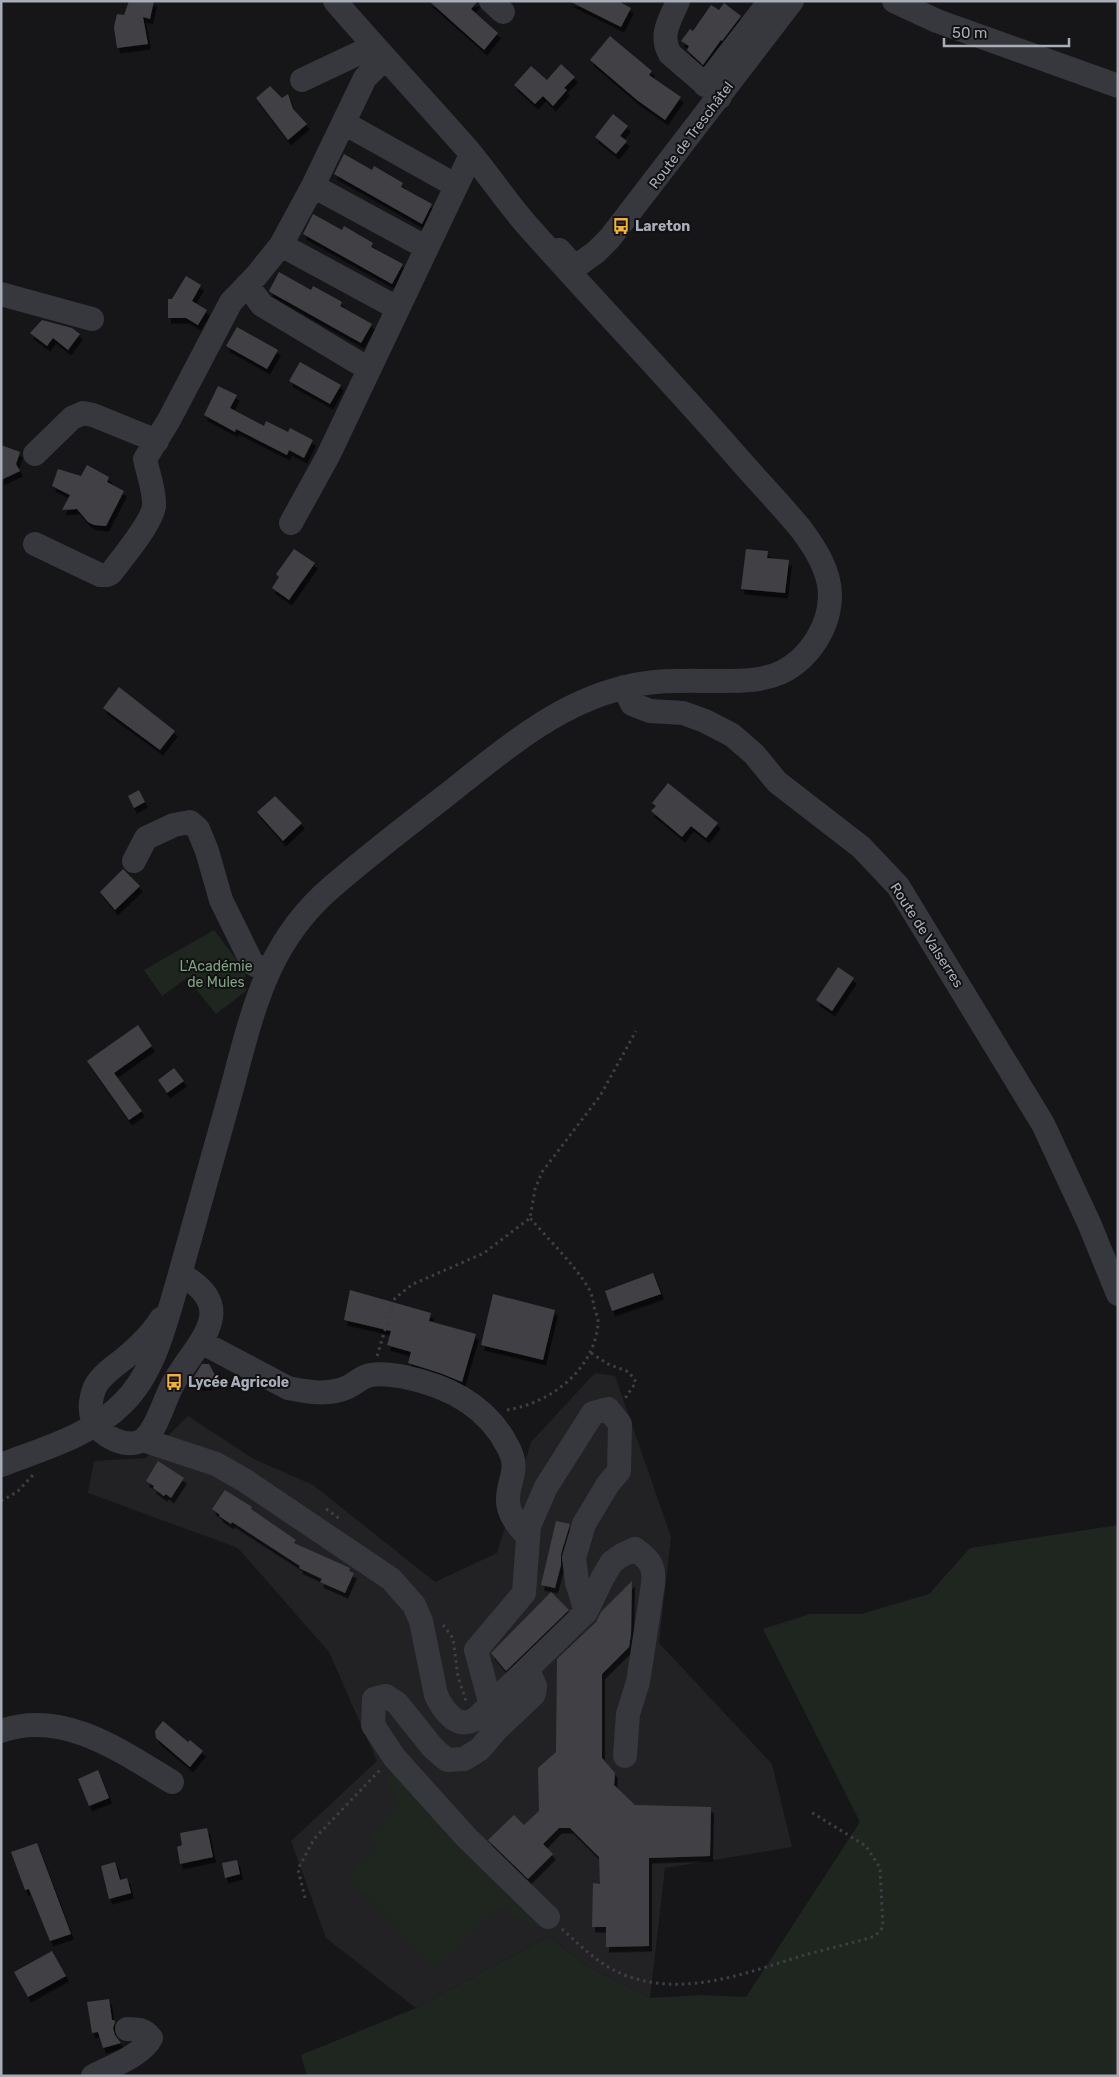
<svg xmlns="http://www.w3.org/2000/svg" width="1119" height="2077" viewBox="0 0 1119 2077" font-family="Rubik,sans-serif">
<defs>
<filter id="shadow"><feDropShadow dx="3" dy="5.5" stdDeviation="0" flood-color="#0009"/></filter>
</defs>
<rect width="100%" height="100%" fill="#161618"/>
<!-- built -->
<path fill="#222225" d="M595,1373L615,1376L671,1537L659,1643L772,1764L792,1847L665,1868L650,1998L585,1965L549,1936L416,2008L326,1938L291,1841L377,1761L329,1652L238,1548L88,1493L94,1461L146,1458L188,1416L252,1458L313,1485L435,1582L497,1553L531,1442Z"/>
<!-- green -->
<path fill="#1e261f" d="M214,930L245,971L246,991L216,1014L187,978L162,996L144,970Z
M1118,1525V2076H307L301,2055L416,2008L549,1936L585,1965L650,1998L702,1995L746,1997L860,1822L763,1629L810,1614H861L929,1594L970,1548Z
M394,1771L540,1920L530,1926L501,1906L435,1970L347,1876L376,1844L369,1836L400,1801L385,1785Z"/>
<!-- building -->
<path fill="#404145" filter="url(#shadow)" d="M129,1H154L150,19L143,17L148,44L117,48L114,27L117,14L124,15Z
M429,1H478L471,9L498,33L484,50Z
M569,1H618L631,8L621,27Z
M724,3L741,16L722,41L721,40L703,65L687,50L689,46L681,41L690,29L693,31L711,5L719,10Z
M610,36L652,71L649,75L681,97L665,120L637,100L590,60Z
M561,64L575,77L564,88L567,90L553,106L543,96L535,104L514,85L531,66L547,80Z
M270,86L282,98L288,94L293,109L307,124L288,140L256,98Z
M613,114L628,126L620,136L627,141L616,154L595,137Z
M344,154L372,170L374,166L403,183L401,187L432,204L422,224L334,174Z
M313,214L342,230L344,226L373,243L371,247L403,264L392,284L303,234Z
M279,272L311,290L313,286L335,298L342,302L340,306L372,324L361,343L270,292L269,291Z
M186,276L201,285L192,301L207,310L198,325L186,318H168V299H172Z
M42,320L72,328L80,334L68,350L53,338L47,346L30,333Z
M237,327L278,350L267,369L226,346Z
M300,362L341,385L330,404L289,381Z
M218,386L237,395L230,408L264,426L266,421L288,432L290,428L313,440L304,458L289,450L287,455L236,429L235,432L204,415Z
M1,445L20,452L16,464L20,471L1,480Z
M87,465L109,477L107,482L124,491L106,526L94,525L88,522L77,509L62,510L70,495L52,486L58,469L81,476Z
M294,549L315,563L289,600L272,588L279,577L276,574Z
M746,549L768,551L767,558L789,560L785,593L741,589Z
M119,687L175,731L160,750L103,708Z
M668,783L718,823L706,838L691,826L682,837L651,811L656,806L652,803Z
M139,790L145,802L134,808L128,796Z
M275,796L302,823L283,841L257,812Z
M123,869L140,886L115,910L100,892Z
M838,967L854,978L832,1011L816,1000Z
M138,1025L152,1046L114,1073L142,1111L129,1120L87,1061Z
M174,1068L184,1081L167,1093L158,1080Z
M653,1273L661,1294L612,1311L605,1291Z
M350,1290L431,1313L429,1321L476,1334L462,1382L440,1373L408,1363L411,1352L387,1345L391,1331L344,1320Z
M493,1294L555,1310L543,1360L481,1345Z
M202,1364H209L215,1375L209,1385H196L193,1378Z
M158,1461L184,1478L171,1498L166,1494L164,1496L153,1488L154,1486L146,1481Z
M225,1490L252,1507L251,1509L296,1540L294,1543L350,1568L349,1571L354,1573L345,1593L320,1582L322,1579L299,1568L300,1566L232,1522L231,1524L219,1516L220,1515L212,1509Z
M556,1521L570,1524L561,1554V1565L555,1588L541,1585Z
M632,1581L631,1634L629,1647L602,1674V1758L615,1773L614,1785L635,1805L711,1807L710,1856L649,1858V1946L606,1947V1927H592L593,1883L600,1884L599,1857L570,1828H559L543,1844L553,1854L528,1879L488,1840L514,1815L524,1825L539,1811L538,1768L556,1752L557,1659L596,1622L601,1612Z
M551,1592L569,1610L506,1671L491,1653Z
M163,1721L188,1742L190,1740L203,1751L190,1767L156,1738L155,1731Z
M98,1770L109,1798L89,1806L78,1779Z
M207,1828L213,1857L180,1864L177,1847L182,1845L180,1833Z
M37,1843L71,1934L50,1941L29,1889L25,1890L11,1852Z
M237,1860L240,1874L225,1878L222,1863Z
M115,1862L120,1880L127,1878L131,1893L109,1899L101,1866Z
M52,1951L66,1976L28,1997L14,1972Z
M109,1999L112,2020H114L115,2022L113,2028L115,2035L121,2043L103,2048L98,2032L92,2033L87,2002Z"/>
<g fill="none" stroke-linecap="round" stroke-linejoin="round">
<!-- path -->
<path stroke="#3d3f44" stroke-width="3" stroke-dasharray="2.5 4" stroke-linecap="butt" d="M591,1353L608,1364L629,1372L636,1382L624,1400
M377,1356L395,1298L413,1284L484,1253L530,1218L535,1189L542,1172L600,1096L636,1031
M507,1410C550,1403 593,1371 598,1325C599,1320 596,1313 594,1307C593,1301 592,1294 589,1289C575,1265 548,1239 530,1218
M1,1501L17,1492L33,1475
M326,1509L340,1519
M443,1625L453,1638L458,1677L466,1701
M305,1898L298,1869L314,1839L380,1770
M562,1929C583,1948 602,1968 630,1977C690,1997 751,1971 808,1954C831,1948 853,1943 875,1936L883,1927L880,1868L866,1846L811,1812"/>
<!-- minor -->
<path stroke="#37383d" stroke-width="24" d="M491,1L503,12
M678,1C670,20 659,35 670,54L720,97
M894,1L937,21L1118,86
M302,80L374,46
M705,85L770,1
M344,123L446,180
M313,186L416,242
M281,245L388,303
M559,250L571,263L578,265L596,252L610,238L792,1
M247,285L262,305L357,362
M1,294L92,319
M35,454L72,418L83,413L93,415L157,441
M291,523L328,456L471,155
M35,544L100,575H107L111,573C122,558 152,523 154,506C155,491 148,474 145,459L169,420L231,302L256,276L281,245L313,186L365,78L385,58
M624,687L632,704L650,711L683,713L705,721L732,735L754,754L777,782L861,847L898,886L1043,1124L1089,1223L1118,1294
M134,861L146,838L174,825L190,822L198,829L207,851L221,900L252,963L268,972
M161,1319C152,1334 138,1347 125,1358C115,1366 101,1375 95,1387C91,1397 89,1410 93,1420C99,1436 129,1451 144,1439C158,1428 164,1399 174,1382C197,1342 242,1308 180,1274
M201,1342L288,1388C308,1392 328,1396 348,1387C356,1383 362,1376 371,1375C381,1373 395,1375 405,1377C448,1386 487,1405 508,1447C520,1469 509,1478 508,1498C507,1514 519,1527 528,1537
M143,1440L216,1464L244,1480L391,1579L414,1605L421,1621L436,1695C441,1706 453,1725 467,1722C472,1722 478,1717 481,1714L586,1612L603,1577L612,1562L622,1555L635,1549C650,1560 655,1566 653,1584L638,1682L628,1714L625,1756
M1,1465C42,1449 90,1436 122,1404C155,1372 165,1324 178,1281C195,1220 212,1159 229,1099C252,1016 264,944 333,886C370,854 409,824 448,794C502,751 557,703 626,687C657,679 689,681 721,681C741,681 763,681 782,672C810,658 830,626 830,595C830,571 815,548 801,529C781,505 759,482 738,458C669,379 596,303 526,224C506,201 488,174 468,150C424,100 378,51 335,1
M528,1670L535,1686L534,1694L496,1730L480,1749L464,1759L447,1760L433,1748L397,1703L386,1696L374,1699L373,1725L394,1757L466,1837L548,1917
M491,1706L476,1650L524,1593L529,1526L546,1487L593,1413L608,1409L620,1424L619,1471L608,1484L584,1524L574,1558L577,1582L586,1612
M1,1731C63,1709 121,1751 172,1782
M93,2076C110,2067 143,2055 151,2038C144,2029 137,2029 127,2029"/>
</g>
<!-- icons -->
<defs>
<g id="bus-bare" transform="scale(1.35)"><path d="M-5-6H5V4H4V6H2V4H-2V6H-4V4H-5ZM-3.5-4V0h7V-4ZM-3.5 1.2v1.5H-2V1.2ZM2 1.2v1.5H3.5V1.2Z" fill="#f2b134" stroke="#111113" stroke-width="2.5" paint-order="stroke"/></g>
</defs>
<g fill-rule="evenodd">
<use href="#bus-bare" x="621" y="226"/>
<use href="#bus-bare" x="174" y="1382"/>
</g>
<g text-anchor="middle" stroke-width="4" stroke-linejoin="round" paint-order="stroke">
<!-- street labels -->
<g font-size="14" fill="#a8adb8" stroke="#111113">
<text transform="translate(691 135) rotate(-53)" y="5">Route de Treschâtel</text>
<text transform="translate(927 935) rotate(57)" y="5">Route de Valserres</text>
</g>
<!-- poi labels -->
<g font-size="14" font-weight="bold" fill="#a8adb8" stroke="#111113" text-anchor="start">
<text x="635" y="231">Lareton</text>
<text x="188" y="1387">Lycée Agricole</text>
</g>
<!-- park labels -->
<g font-size="14" fill="#7fa381" stroke="#111113">
<text x="216" y="971">L'Académie<tspan x="216" dy="16">de Mules</tspan></text>
</g>
</g>
<!-- border -->
<rect width="1119" height="2077" fill="none" stroke="#a8adb8" stroke-width="5"/>
<!-- scale -->
<path d="M944 38v8h125v-8" fill="none" stroke="#a8adb8" stroke-width="2.5"/>
<text x="952" y="38" font-size="15" fill="#a8adb8" stroke="#111113" stroke-width="4" paint-order="stroke">50 m</text>
</svg>
